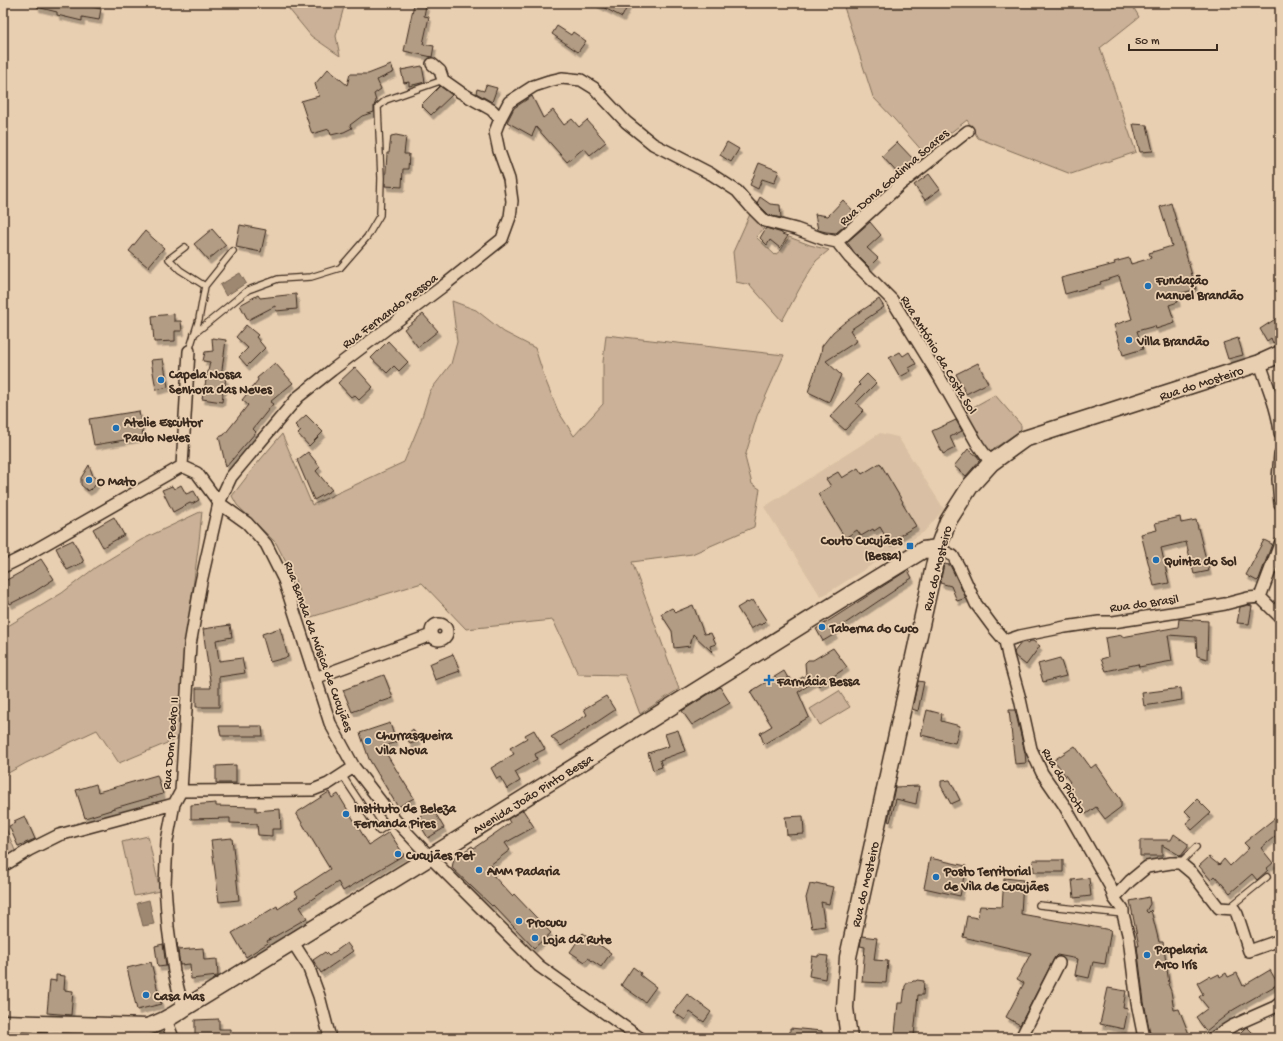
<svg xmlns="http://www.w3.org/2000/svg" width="1283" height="1041" viewBox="0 0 1283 1041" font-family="'Gochi Hand',sans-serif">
<defs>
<filter id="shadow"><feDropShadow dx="2.5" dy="4.5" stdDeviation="0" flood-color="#0004"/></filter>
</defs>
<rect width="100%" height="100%" fill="#e9cfb1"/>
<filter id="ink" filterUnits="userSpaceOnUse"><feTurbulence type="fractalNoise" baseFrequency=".025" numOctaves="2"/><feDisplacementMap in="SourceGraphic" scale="8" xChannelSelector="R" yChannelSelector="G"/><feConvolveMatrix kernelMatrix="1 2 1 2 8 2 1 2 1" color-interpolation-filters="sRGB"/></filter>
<g filter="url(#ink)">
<!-- built -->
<path fill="#d9c0a4" d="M880,433L898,437L944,509L924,532L821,597L764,507Z"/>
<!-- green -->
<path fill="#cab197" stroke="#826e5a" d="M284,3H345L336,36L340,56L311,36Z
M841,3H1131L1139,17L1100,48L1136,152L1071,174L978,138L967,120L924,153L894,119L873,97L844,7Z
M750,214L765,227L756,237L775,255L781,250L789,237L810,245L829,250L816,261L801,286L782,321L750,285L736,282L733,252Z
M452,301L476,310L504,332L535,348L545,379L558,411L574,436L603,404V362L606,335L784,355L757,416L745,457L752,484L760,489L754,527L692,554L632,562L679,689L640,714L625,675L578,674L553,620L466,629L422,583L308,618L295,580L276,543L237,505L232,496L255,466L282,434L312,505L404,462L420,423L430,391L451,364L457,342Z
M995,395L1021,425V429L1018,432L989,452L965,413L966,411Z
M202,511L199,542L187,632L179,738L119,763L97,730L26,763L3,776V629L62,593L96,567L141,540Z
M839,691L850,707L820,725L810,709Z
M3,821L16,853L3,863Z
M148,836L160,891L134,896L122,842Z"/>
<!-- water -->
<path fill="#9e8872" stroke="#766250" d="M240,273L246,283L226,296L220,285Z
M149,900L154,924L143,926L137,903Z"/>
<!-- building -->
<path fill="#b39c84" stroke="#3b2a1e" filter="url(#shadow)" d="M37,3H78L101,9L99,20L82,17V21L57,15V12L37,7Z
M595,3H629L622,17Z
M414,4L426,6L424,16L429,17L423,44L434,46L432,57L404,51Z
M557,26L571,35L573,32L586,41L578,52L552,34Z
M391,65L394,72L377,80L381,89L374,94L376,101L374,106V112L362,116L350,125L352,128L344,132L331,135L329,129L312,134L301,101L319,96L315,84L328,69L347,85L350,74H368Z
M422,66L425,82L409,86V82L404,83L401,70Z
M486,85L497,88L492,102L476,93L477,89L484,91Z
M440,86L452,95L431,115L421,105Z
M532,96L543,118L553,110L564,125L572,119L579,127L587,120L606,142L590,155L584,148L567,162L536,127L532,136L507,122L514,108Z
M1133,124L1147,125L1153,151L1140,152Z
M396,135L406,137L404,154H409L408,169H403L402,187L385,186L387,153H389L391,136Z
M727,142L739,149L731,162L720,155Z
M897,142L916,162L900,176L882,156Z
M759,163L779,171L774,183L762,179L758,189L750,185Z
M929,174L940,189L925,200L914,185Z
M760,197L770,204L780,205L781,218L769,215L757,203Z
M843,200L857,215L836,233L826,232L818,230L815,214L828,216Z
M1171,203L1196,289L1176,295L1178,302L1169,305L1175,323L1156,329L1155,326L1137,331L1143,349L1123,355L1114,325L1132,319L1119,276L1100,282L1101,284L1065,294L1061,278L1115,264L1114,262L1129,258L1131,264L1151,258L1149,253L1172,246L1160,207Z
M870,222L881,235L867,248L878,258L869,267L854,252L847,242Z
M240,225L266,230L261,252L236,247Z
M766,228L782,233V234L788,236L780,248L770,240L767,245L760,238Z
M212,229L226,245L208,260L194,244Z
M145,231L164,248L148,267L129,251Z
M296,294L297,309L276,311L275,306L248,320L240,305L258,295L260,298Z
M879,299L884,307L850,330L857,341L826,361L841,375L829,402L808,392L821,353L822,346L833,332L845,322Z
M174,314V321H181L182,331H175V341L154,342L152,316Z
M423,314L438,331L418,347L404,329Z
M1280,316V338L1273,343L1271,338L1267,341L1260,329Z
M246,325L258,335L256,337L265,348L247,366L239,357L248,348L236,337Z
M212,338L226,340L221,377L226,378L224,390L222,392L223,394L222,402L202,399L210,362L203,361L205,352L213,351Z
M1238,338L1243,355L1228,359L1223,343Z
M388,341L408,362L399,371L394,366L387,373L371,358Z
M900,352L903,356L909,352L916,364L909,368L911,371L900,377L889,358Z
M163,359L168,387L156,390L151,360Z
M275,363L293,383L270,402L273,404L253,429L256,432L226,467L219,437L224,435L248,405L242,400L258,380L257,378Z
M978,363L988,383L966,394L956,374Z
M355,367L373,387L359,400L354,395L351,397L338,383Z
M867,374L876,383L856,403L864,410L845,430L830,417L860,385L858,383Z
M139,411L143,437L94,445L89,419Z
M306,415L323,432L309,446L298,434L301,431L295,425Z
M956,420L962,431L950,437L955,448L943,454L932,431Z
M968,449L977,456L980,460L966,476L954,466Z
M308,452L320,467L316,471L332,490L314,500L297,460Z
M880,463L903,502L902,503L916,526L889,542L880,527L874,531L873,529L861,536L857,530L845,538L818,494L831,486L826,479L838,472L842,478L858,468L862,474Z
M89,465L93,476L98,481L93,488L88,491L81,485V478Z
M181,485L186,494L194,491L199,500L192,504L190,503L173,512L162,490L172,486L174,489Z
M114,517L124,535L103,547L93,529Z
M1180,517L1181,523L1196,520L1209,571L1194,574L1186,542L1161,548L1169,583L1154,586L1141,534L1157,530L1155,523Z
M73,540L84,562L67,570L56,548Z
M1264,540L1272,544L1259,579L1257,581L1246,575L1256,556H1255Z
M41,559L54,579L34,592L10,604L6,596L3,597V582L23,571V570Z
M944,564L950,565L966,598L957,601L951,586L940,583Z
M908,570L912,578L894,589L895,590L834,631L835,634L823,641L816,629Z
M753,600L766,620L761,625L759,624L751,629L737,608L747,602L748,603Z
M693,605L704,634L711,633L716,644L710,646L712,652L693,634L690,646L674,648L672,631L661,614L672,608L676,612Z
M1248,605L1252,606L1249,624L1237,623L1240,607Z
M1179,619L1208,621L1207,659L1197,656L1196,637L1168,635L1172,661L1139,667L1138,664L1106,671L1101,659L1108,657L1105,638L1122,635V637L1178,627Z
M230,625L232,637L216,640L219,661L242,658L245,673L219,677V707H196V688H211L203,629Z
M280,628L288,657L270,662L262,634Z
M1030,641H1033L1040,646L1026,665L1015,656L1014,652L1021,643L1025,642L1028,644Z
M833,648L847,667L819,686L815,681L798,692L809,717L764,744L760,733L772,726L750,692L784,671L788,678L790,677L793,683L806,675L805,663L808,660H813Z
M453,654L460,671L435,680L429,664Z
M1060,658L1066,676L1043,682L1038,664Z
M384,675L393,698L381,702V701L352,712L343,690Z
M918,681L924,682L918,711L912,709Z
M720,687L730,703L692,725L682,711Z
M1181,688L1182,700L1144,706L1142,693Z
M606,696L615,710L561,746L551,737L587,715L584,709Z
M927,710L942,714L941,721L960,726L955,743L921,735Z
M1009,710H1015L1025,753L1026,763L1015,764Z
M390,723L396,742L382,747L414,798L398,807L369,759L360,733Z
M219,726H262L263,736H221Z
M413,729L419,741L410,744L406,735Z
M534,730L545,749L535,754L537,759L515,772L520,781L507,789L500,777L497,779L491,768L514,754L510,748L527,738L525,735Z
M678,730L685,751L660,760L662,767L653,770L648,753L669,746L665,734Z
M1075,746L1091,768L1096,764L1121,800V807L1105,819L1096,807L1086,814L1066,785L1070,782L1054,760Z
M236,765V783H216V766Z
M157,775L163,794L111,809V810L85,818L76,790L96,784L98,792Z
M950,780L960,800L951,804L941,786V781Z
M919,786L916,804L896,799L890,822L888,821L895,787Z
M329,792L332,798L338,794L369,845L389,832L404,855L343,891L338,882L300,907L307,918L267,941L268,943L246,957L232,933L277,906L278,909L298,896L295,892L330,869L296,813Z
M1197,799L1211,813L1192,830L1186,823L1192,818L1185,811Z
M216,803V806L256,807V811L280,809L281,829H272V836L258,835L257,824L230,823V818L191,819V805Z
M433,809L444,828L428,838L416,818Z
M523,810L534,827L505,843L510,850L490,865L495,869L491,873L512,896L514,894L551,933L534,948L493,905L492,906L452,868L454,858L472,846L474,848L510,823L508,819Z
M1280,814V832L1261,848L1273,863L1266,869L1268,870L1257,880L1252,874L1230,893L1215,876L1211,880L1199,866L1209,857L1219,865L1224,859L1230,866L1249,848L1244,843Z
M25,816L35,839L18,846L9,826L15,823L14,821Z
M803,816L804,834L787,835L785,817Z
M1174,834L1188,844V847L1181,856L1162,845V856H1140V840H1171Z
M232,838L239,900L219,902L211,840Z
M930,858L966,866L960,896L924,888Z
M1033,860H1063V872H1034Z
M1004,878L1023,880L1021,914L1111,930L1105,964L1093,962L1089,978L1075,975L1078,959L1057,955L1055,957L1020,1025L1006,1017L1024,983L1017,979L1031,953L963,937L967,916L977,918L980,906L1002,907Z
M1089,878L1091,896L1074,898L1072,880Z
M816,883L833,887L829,904L821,902L825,926L812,928L806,898L810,884L815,885Z
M1149,897L1150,904L1146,911L1148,913L1151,910L1159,942H1163L1169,983L1168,984L1171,991L1174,1010L1179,1009L1189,1034L1182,1038H1151L1144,1002L1137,946H1139L1130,901Z
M583,933L611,953L601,967L588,958L585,962L570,952Z
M862,936L877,938L874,960L888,961L886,983L862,982L865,947L860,946Z
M177,943L178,950L203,948L204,960L217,959L218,976L191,979L190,964L180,965Z
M347,943L353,951L321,973L313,960L325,952L329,956Z
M163,944L166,966L158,967L155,946Z
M818,955L828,956L825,979L809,976L812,956L818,957Z
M151,962L161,1004L137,1010L127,968Z
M633,967L641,973L640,975L656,987L645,1002L621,985Z
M1270,970L1278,984L1233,1010L1206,1031L1196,1017L1208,1008L1199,997L1203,994L1197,983L1209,976L1211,978L1219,974L1220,977L1226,973L1228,977L1237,973L1243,986Z
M56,975L65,976L64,990L73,991L71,1015L47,1013L50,980L56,981Z
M917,980L924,981L923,995H918L914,1036L895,1034L898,1003H903L905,986L908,982H912L913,981H916Z
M1108,988L1126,991L1123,1008L1128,1009L1124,1029L1100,1024Z
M687,994L711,1012L704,1022L690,1012L685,1020L673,1012Z
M219,1019V1029H231V1038H195V1020Z
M1247,1027L1258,1038H1235L1245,1028Z
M790,1028L822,1031V1038H790Z"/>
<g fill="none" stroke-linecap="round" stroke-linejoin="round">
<!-- service casing -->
<g stroke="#3b2a1e" stroke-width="8">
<path id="service" d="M185,247L169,259L180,270L205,286L199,319L189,351
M205,286L233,251
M194,334L248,290L278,279L311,277L340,268L367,237L380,215L381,178L378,107L386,100L443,80
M342,775L379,831L395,820
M1180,863L1196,847
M1039,905L1123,914
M1230,907L1267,877"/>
</g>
<!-- minor casing -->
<g stroke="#3b2a1e" stroke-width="14">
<path id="minor" d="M432,64L440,71L443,80L460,92L492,110L500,119L509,102L534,86L549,81L562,78L581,80L594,88L626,122L653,144L711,174L737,191L750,206L765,221L796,229L823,239L837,242L849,257L892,300L940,378L978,445L991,463
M837,242L901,184L968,131
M1260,363C1267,385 1278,409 1280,433
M1280,454L1278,479L1280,504
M182,466L189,351
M938,548L953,556L960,569L976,604L993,627L1005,641L1008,656L1020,699L1031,749L1042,773L1064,805L1110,886L1114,898L1123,910V914L1129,938L1137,1003L1144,1038
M3,567L21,558L182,466L197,473L219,503L247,523L266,544L284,580L330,723L354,767L395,820L430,857L539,966L640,1038
M1260,597L1280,544
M431 632a8 8 0 1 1 16 0a8 8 0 1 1-16 0Z
M1005,641L1020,636L1065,627L1099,622H1113L1178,612L1225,604L1248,598L1260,597L1280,617
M315,678L431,635
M181,791L313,790L328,784L354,767
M174,804L167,841L165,885L168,927L174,972L183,1009
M3,866L29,850L59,835L174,804L181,791L190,645L201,582L219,503L231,477L298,397L332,370L442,287L502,239L510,217L512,201L509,179L499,151L495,132L500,119
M1114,898L1130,881L1147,867L1171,863H1180L1192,873L1219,908L1234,909L1237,914L1249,951L1280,940
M292,941L308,966L319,996L329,1034L328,1038
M168,1020V1025L173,1038
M1021,1038L1059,963
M1213,1038L1232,1026L1275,1007L1280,1003"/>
</g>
<!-- secondary casing -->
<g stroke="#3b2a1e" stroke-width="19">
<path id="secondary" d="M3,1023L147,1027C161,1023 171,1017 183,1009L430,857L848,596L923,550L938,548
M849,1038L845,1008L848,957L938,548L948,521L971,485L991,463L1024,439L1260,363L1280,354"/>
</g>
<!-- service -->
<use href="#service" stroke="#e9cfb1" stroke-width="5.5"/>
<!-- minor -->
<use href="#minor" stroke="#e9cfb1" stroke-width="11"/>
<!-- secondary -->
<use href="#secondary" stroke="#e9cfb1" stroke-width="16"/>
</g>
</g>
<!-- markers -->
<g fill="#1f6fb2" stroke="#e9cfb1" stroke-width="1.5">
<circle cx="1148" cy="286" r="4"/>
<circle cx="1129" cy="340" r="4"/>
<circle cx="161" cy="380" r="4"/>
<circle cx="116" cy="428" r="4"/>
<circle cx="89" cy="480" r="4"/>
<rect x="906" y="542" width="8" height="8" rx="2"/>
<circle cx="1156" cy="560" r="4"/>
<circle cx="822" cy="627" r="4"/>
<path d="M767 674h4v4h4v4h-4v4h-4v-4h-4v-4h4z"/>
<circle cx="368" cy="741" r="4"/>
<circle cx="346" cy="814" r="4"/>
<circle cx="398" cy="854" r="4"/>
<circle cx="479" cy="870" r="4"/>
<circle cx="936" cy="877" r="4"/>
<circle cx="519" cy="921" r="4"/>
<circle cx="535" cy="938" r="4"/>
<circle cx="1147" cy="955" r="4"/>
<circle cx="146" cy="995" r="4"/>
</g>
<g text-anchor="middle" stroke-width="3.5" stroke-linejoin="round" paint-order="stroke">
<!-- street labels -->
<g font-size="13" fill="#3b2a1e" stroke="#e9cfb1">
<text transform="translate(893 176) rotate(-41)" y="5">Rua Dona Godinha Soares</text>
<text transform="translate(389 310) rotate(-37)" y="5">Rua Fernando Pessoa</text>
<text transform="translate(940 354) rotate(59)" y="5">Rua António da Costa Sol</text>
<text transform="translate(1201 382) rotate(-18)" y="5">Rua do Mosteiro</text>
<text transform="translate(936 568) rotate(-76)" y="5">Rua do Mosteiro</text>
<text transform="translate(1144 602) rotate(-8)" y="5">Rua do Brasil</text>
<text transform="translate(320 646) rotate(70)" y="5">Rua Banda da Música de Cucujães</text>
<text transform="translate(169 743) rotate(-85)" y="5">Rua Dom Pedro II</text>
<text transform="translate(1065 780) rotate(59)" y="5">Rua do Picoto</text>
<text transform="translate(532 793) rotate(-32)" y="5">Avenida João Pinto Bessa</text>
<text transform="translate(864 884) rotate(-77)" y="5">Rua do Mosteiro</text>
</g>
<!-- poi labels -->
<g font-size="13" font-weight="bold" fill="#3b2a1e" stroke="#e9cfb1" text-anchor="start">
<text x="1156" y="284">Fundação<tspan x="1156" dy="15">Manuel Brandão</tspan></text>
<text x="1137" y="345">Villa Brandão</text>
<text x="169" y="378">Capela Nossa<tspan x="169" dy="15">Senhora das Neves</tspan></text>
<text x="124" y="426">Atelie Escultor<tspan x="124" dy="15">Paulo Neves</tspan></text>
<text x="97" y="485">O Mato</text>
<text x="902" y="544" text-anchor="end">Couto Cucujães<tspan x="902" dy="15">(Bessa)</tspan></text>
<text x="1164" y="565">Quinta do Sol</text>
<text x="830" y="632">Taberna do Cuco</text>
<text x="777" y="685">Farmácia Bessa</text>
<text x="376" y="739">Churrasqueira<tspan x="376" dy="15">Vila Nova</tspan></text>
<text x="354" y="812">Instituto de Beleza<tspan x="354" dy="15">Fernanda Pires</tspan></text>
<text x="406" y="859">Cucujães Pet</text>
<text x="487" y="875">AMM Padaria</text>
<text x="944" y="875">Posto Territorial<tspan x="944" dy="15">de Vila de Cucujães</tspan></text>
<text x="527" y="926">Procucu</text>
<text x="543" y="943">Loja da Rute</text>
<text x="1155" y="953">Papelaria<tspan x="1155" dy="15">Arco Irís</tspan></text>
<text x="154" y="1000">Casa Mas</text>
</g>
</g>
<!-- margin -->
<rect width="1283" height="1041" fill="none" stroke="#e9cfb1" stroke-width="16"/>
<rect x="8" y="8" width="1267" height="1025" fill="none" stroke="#3b2a1e" stroke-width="1.5" filter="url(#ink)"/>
<!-- scale -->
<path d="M1129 44v6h88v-6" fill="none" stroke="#3b2a1e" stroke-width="2"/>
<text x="1135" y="44" font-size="12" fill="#3b2a1e" stroke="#e9cfb1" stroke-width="3" paint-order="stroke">50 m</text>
</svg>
